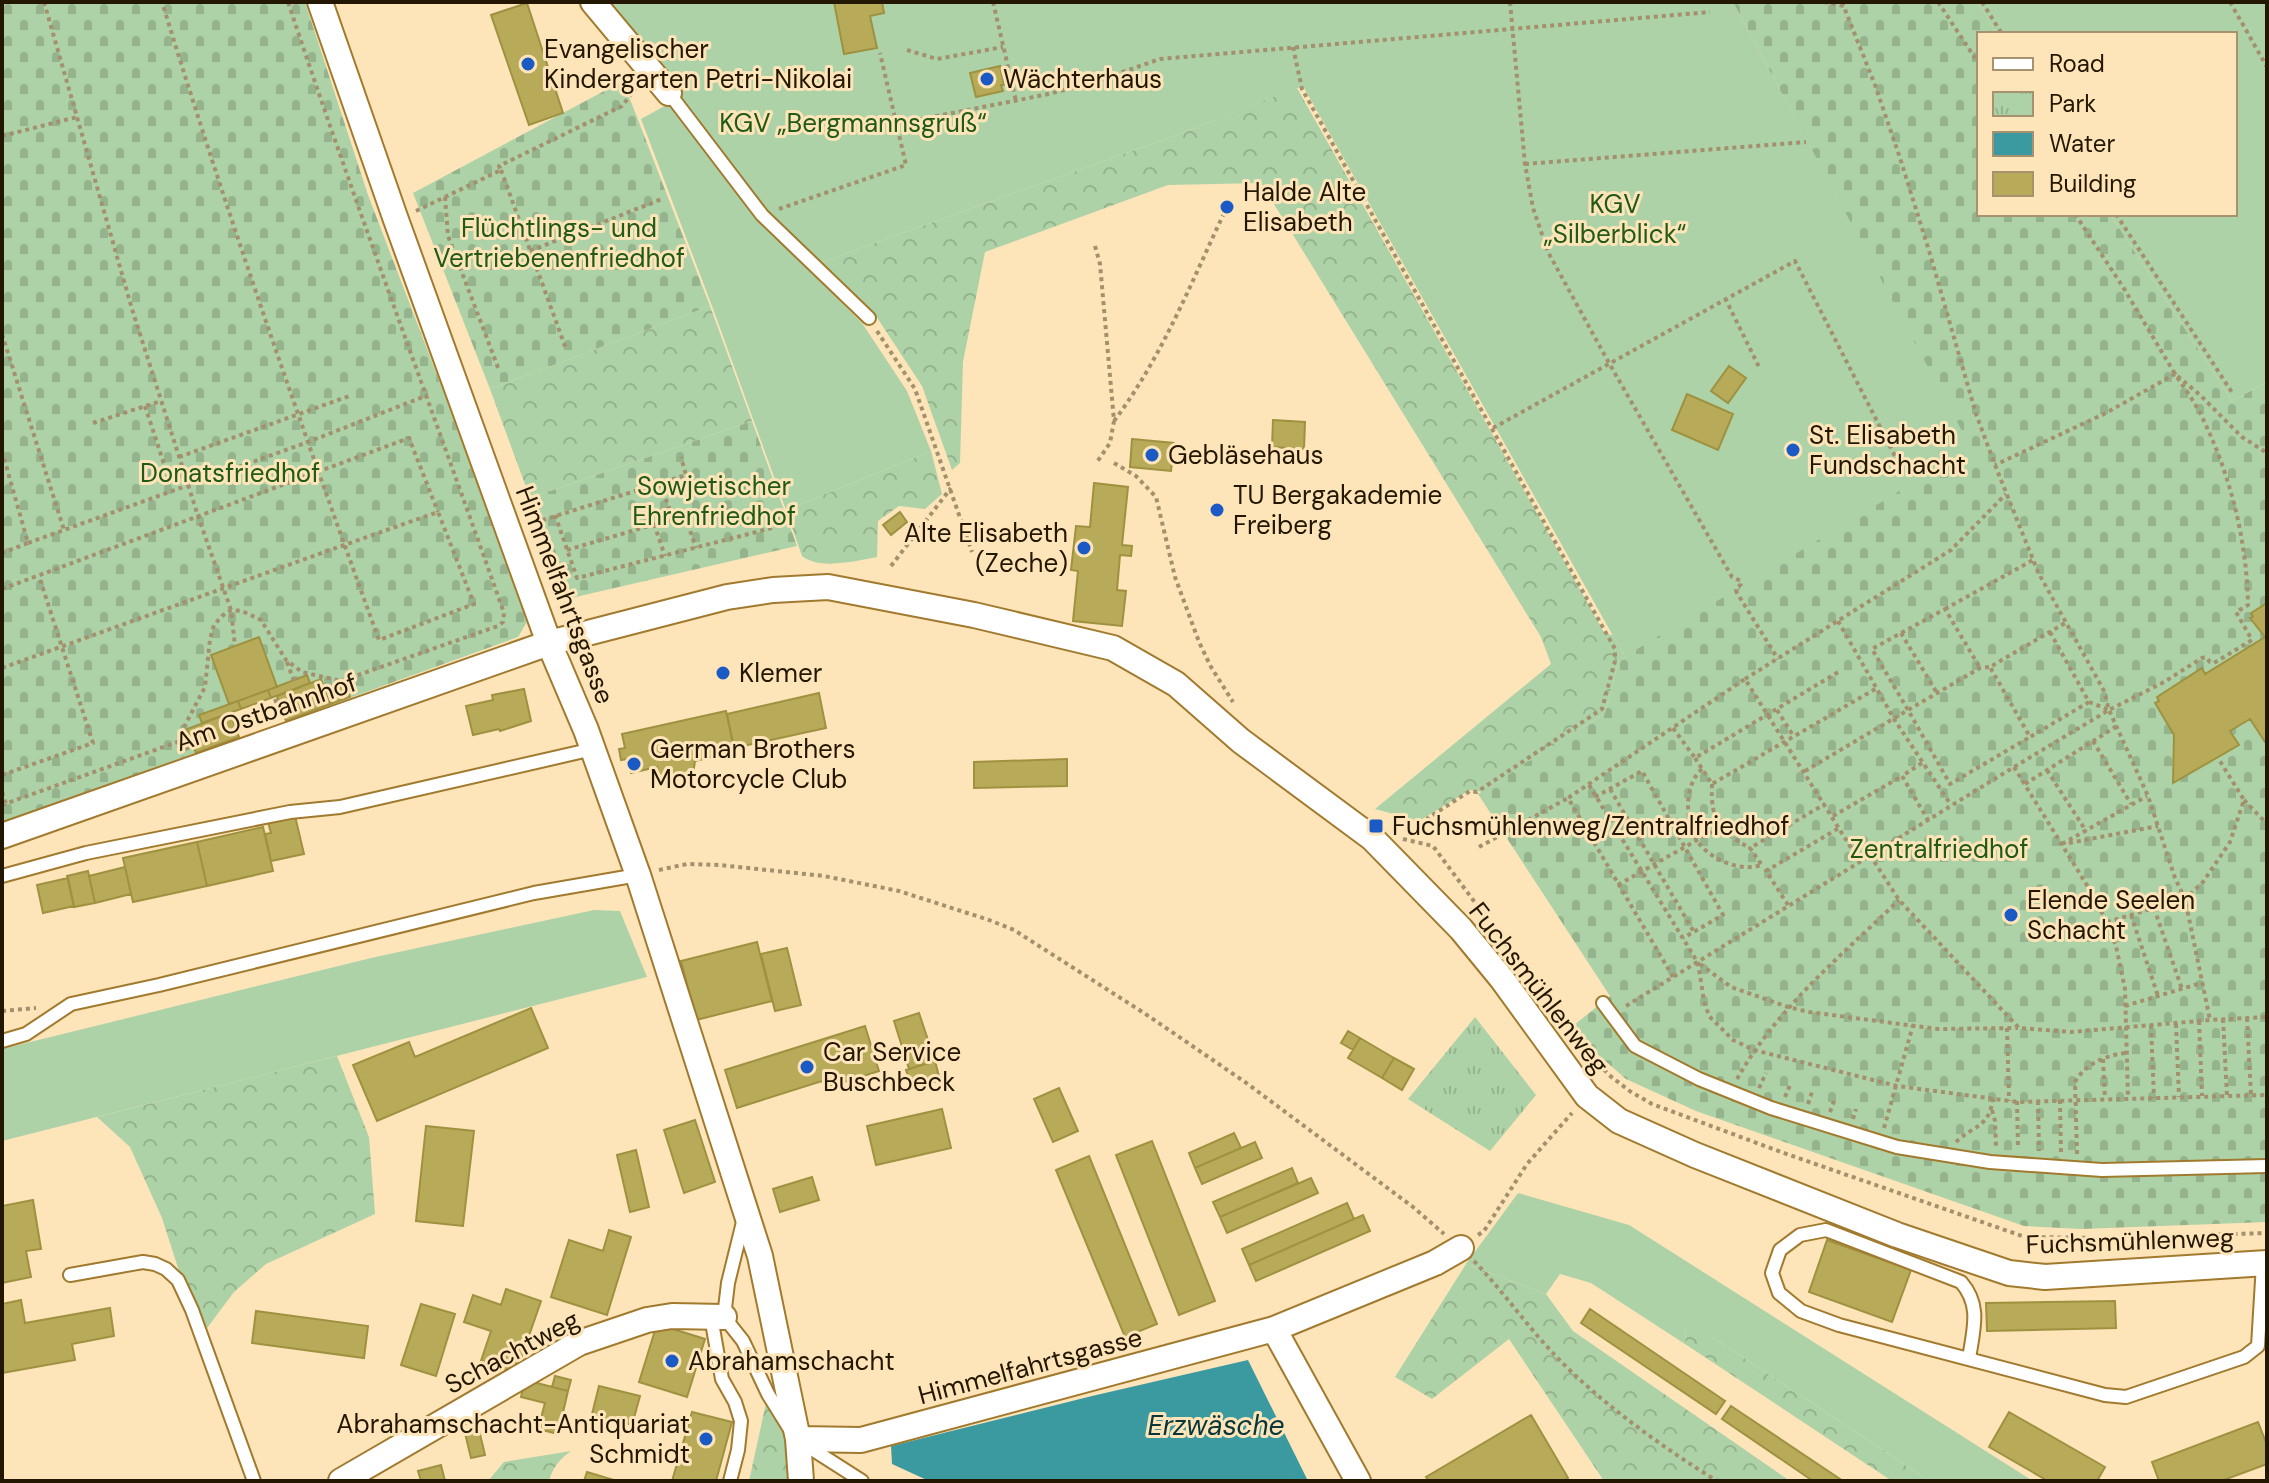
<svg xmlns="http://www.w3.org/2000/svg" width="2269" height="1483" viewBox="0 0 2269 1483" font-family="'DM Sans',sans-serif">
<defs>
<pattern id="forest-crowns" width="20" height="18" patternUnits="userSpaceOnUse" patternTransform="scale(2)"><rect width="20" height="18" fill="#aed2a7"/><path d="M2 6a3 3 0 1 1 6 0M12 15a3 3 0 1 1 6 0" fill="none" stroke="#95b48e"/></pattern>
<pattern id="cemetery-stones" width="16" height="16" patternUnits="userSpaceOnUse" patternTransform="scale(2)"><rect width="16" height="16" fill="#aed2a7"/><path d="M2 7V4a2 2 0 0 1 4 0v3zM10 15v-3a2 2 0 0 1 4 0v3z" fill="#95b48e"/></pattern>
<pattern id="park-tufts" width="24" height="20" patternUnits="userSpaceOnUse" patternTransform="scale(2)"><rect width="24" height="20" fill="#aed2a7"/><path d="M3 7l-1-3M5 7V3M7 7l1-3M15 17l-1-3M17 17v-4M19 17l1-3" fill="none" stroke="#95b48e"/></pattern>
</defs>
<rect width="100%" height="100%" fill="#fde4b9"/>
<!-- green -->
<path fill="#aed2a7" d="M597,2H1733L1972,448L1625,657L1303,86L1174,136L819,263L767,211Z
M1978,2H2267V382L2232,401L2110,214H2235V34H1997Z
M670,103L764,226L862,323L907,391L931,451L786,510L712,306L641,119Z
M594,910L620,911L647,977L2,1141V1049L371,958Z
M1518,1193L1629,1225L2033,1481H1929L1714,1338L1686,1328L1685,1344L1591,1283L1560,1274L1546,1294L1466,1264Z"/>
<!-- forest -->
<path fill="url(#forest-crowns)" d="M1297,88L1605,634L1613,635L1625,657L1619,660L1605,713L1483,792L1470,790L1419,821L1375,809L1551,664L1541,637L1261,183L1168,185L985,252L963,362L960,463L952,470L922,386L874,313L819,263L1174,136Z
M710,306L752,421L530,498L490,389Z
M931,451L942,494L925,509L899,506L878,521L877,557C857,561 819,570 802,556L786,510Z
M337,1056L369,1137L375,1214L266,1264L234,1292L207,1328L180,1274L162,1218L130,1147L97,1117Z
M1466,1264L1546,1294L1573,1331L1790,1481H1604L1509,1339L1432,1399L1395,1377Z
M1686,1327L1714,1338L1929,1481H1892L1685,1344Z
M768,1394L780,1416L801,1481H749Z
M571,1451C559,1460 553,1467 549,1481H488L504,1462Z"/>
<!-- cemetery -->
<path fill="url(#cemetery-stones)" d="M2,2H305L368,195L442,388L527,622L518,637L286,721L276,696L230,713L239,737L2,823Z
M1733,2H1978L1997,34H1979V214H2110L2232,401L2267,382V1222L2081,1229L2024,1226L1696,1111L1626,1079L1587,1045L1573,1026L1610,996L1478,794L1605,713L1619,660L1971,448Z
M623,81L710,306L490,389L413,193Z
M752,421L797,546L567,599L530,498Z"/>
<!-- park -->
<path fill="url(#park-tufts)" d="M1475,1017L1536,1095L1490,1151L1408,1099Z"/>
<!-- water -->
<path fill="#3b9aa0" d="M1248,1360L1308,1481H929L892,1464L891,1446L1092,1396Z"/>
<!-- building -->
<path fill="#b7ab5a" stroke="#9e9240" stroke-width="2" d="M834,2H882L884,13L870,16L877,48L844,54Z
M527,3L563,113L529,125L491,15Z
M1000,66L1004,85H1001L1003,91L976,97L970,73Z
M1729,366L1746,378L1728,403L1711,391Z
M1687,394L1733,414L1718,450L1672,430Z
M1273,420L1305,422L1304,449L1272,447Z
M1132,439L1174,443L1171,471L1130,467Z
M1094,483L1128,487L1122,545L1132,546L1131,556L1120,555L1117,590L1126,591L1122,626L1073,621L1078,571L1071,570L1076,526L1090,527Z
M900,512L907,522L891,535L883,525Z
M2267,603V745L2250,719L2230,731L2239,745L2173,783L2174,735L2155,703L2159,701L2157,697L2202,668L2205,674L2265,637L2250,618L2253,617L2251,613Z
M259,637L277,687L229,704L211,655Z
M307,675L310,683L271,698L268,690Z
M321,679L331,704L286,721L277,696Z
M346,685L350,697L331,704L326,692Z
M524,689L531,721L500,731L499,729L473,735L466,706L493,700L492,695Z
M268,690L271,698L241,709L238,701Z
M819,693L826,728L734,748L727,714Z
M238,701L241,709L202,723L199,715Z
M726,711L734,749L720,752V755L695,761L693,774L660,782L657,767L631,773L627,759L621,760L619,749L625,748L622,734Z
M230,713L239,737L196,753L187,729Z
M1067,759V786L974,788V762Z
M295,816L304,854L271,861L265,834L271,833L268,822Z
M263,827L273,871L207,886L197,842Z
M197,842L207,886L133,902L123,858Z
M125,867L131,894L95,903L89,876Z
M88,871L95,903L74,907L67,876Z
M68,878L74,906L43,913L37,885Z
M757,942L772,1001L696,1020L681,961Z
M787,948L801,1005L775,1011L761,954Z
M531,1008L548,1048L377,1121L353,1065L409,1042L415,1057Z
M919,1013L935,1061L909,1069L894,1021Z
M865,1026L879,1071L825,1088L822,1081L737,1108L725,1070Z
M1348,1031L1360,1038L1353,1050L1341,1043Z
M1360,1038L1394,1058L1382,1078L1348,1058Z
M1394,1058L1414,1069L1402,1090L1382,1078Z
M935,1061L940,1080L912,1089L906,1070Z
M1059,1088L1078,1131L1053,1142L1034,1099Z
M942,1109L951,1148L876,1165L867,1126Z
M695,1120L715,1182L684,1193L664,1130Z
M426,1126L474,1131L463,1226L416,1221Z
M1234,1133L1241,1148L1195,1168L1189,1153Z
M1152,1141L1215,1301L1179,1315L1116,1155Z
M1255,1142L1262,1158L1202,1184L1195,1168Z
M636,1150L649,1207L630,1212L617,1155Z
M1089,1156L1157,1324L1125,1337L1056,1170Z
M1292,1168L1298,1183L1220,1217L1213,1202Z
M812,1177L819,1200L780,1212L773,1189Z
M1311,1178L1318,1193L1227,1233L1220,1217Z
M33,1200L41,1249L26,1251L31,1277L2,1283V1206Z
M1347,1203L1354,1219L1249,1265L1242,1249Z
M1363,1215L1370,1231L1256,1281L1249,1265Z
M609,1230L631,1237L607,1315L551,1297L569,1240L603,1251Z
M1827,1240L1911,1270L1892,1322L1809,1292Z
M506,1289L541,1301L516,1373L481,1361L491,1331L464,1322L473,1295L501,1305Z
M21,1300L25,1323L110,1308L114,1336L72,1344L75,1360L2,1373V1304Z
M2115,1301L2116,1328L1987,1331L1986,1303Z
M421,1304L455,1314L436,1376L401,1365Z
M1590,1309L1725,1401L1716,1414L1581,1323Z
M256,1311L368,1326L364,1358L252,1343Z
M657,1324L705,1339L687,1397L639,1382Z
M555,1376L571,1380L568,1391L552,1387Z
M525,1380L568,1391L558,1434L538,1429L545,1403L521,1397Z
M599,1386L640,1396L632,1425L592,1414Z
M1731,1406L1843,1481H1813L1722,1419Z
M692,1412L732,1422L716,1481H672Z
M2009,1412L2105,1467L2097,1481H2048L1989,1447Z
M1531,1415L1568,1478L1563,1481H1429L1426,1477Z
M2258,1422L2267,1445V1464L2221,1481H2159L2152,1462Z
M479,1430L485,1455L471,1458L465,1433Z
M441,1465L445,1481H421L418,1471Z
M587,1472L617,1481H584Z"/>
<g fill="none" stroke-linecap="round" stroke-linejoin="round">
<!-- service casing -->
<g stroke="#a17a2e" stroke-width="16">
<path id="service" d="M669,93L762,215L869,318
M2,876L86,853L290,812L340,807L593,749
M1603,1003L1635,1046L1699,1079L1771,1108L1897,1147L1990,1162L2102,1170L2267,1166
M2,1041L26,1034L71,1004L159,985L534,893L638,875
M744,1218L728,1283L724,1317L743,1341L768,1394L791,1431
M70,1275L143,1262L155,1264L166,1269L178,1280L192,1310L254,1481
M711,1317L722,1379L735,1402L741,1421L738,1450L730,1481
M1969,1359C1973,1330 1982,1306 1961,1282L1826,1230L1800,1235L1780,1250L1772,1273L1779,1293L1801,1311L1839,1325L2105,1395L2126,1397L2244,1357L2258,1346L2263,1264
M804,1444L862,1481"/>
</g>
<!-- minor casing -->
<g stroke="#a17a2e" stroke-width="28">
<path id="minor" d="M320,2L395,217L549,643L586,730L638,875L760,1256L798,1439L801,1481
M593,2L669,93
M2,836L549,643L727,597L773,590L828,587L974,615L1113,648L1176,684L1241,741L1372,838L1461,929L1502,979L1587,1096L1619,1121L1695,1155L1897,1235L2009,1273L2045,1277L2267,1263
M1274,1329L1358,1481
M798,1439L861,1440L1274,1329L1435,1263L1461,1248
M341,1481L579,1343L647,1320L672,1316L724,1317"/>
</g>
<!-- path -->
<path stroke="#a3906d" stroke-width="4" stroke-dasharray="4 4" stroke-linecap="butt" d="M44,2L132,309L198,516L231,610L235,646
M993,2L1016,101
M1510,2L1525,164L1533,208L1548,252L1609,363L1732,577L1741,581V584L1736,590L1737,593L1778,659
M1824,2L1844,6
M1842,2L1875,85L1900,158L1930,254L1976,414L1995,465L2038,572L2104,691L2109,710L2148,796L2175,878L2185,899L2210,1020
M1938,2L1979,64
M1982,2L2002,34
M2230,2L2267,67
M1293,47L1302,89L1615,649V661L1602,709L1477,792L1470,791L1428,818L1434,831
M907,50L937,59L1003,47
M896,124L1044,95L1085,85L1160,59L1710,12
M2,136L77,117
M1525,164L1806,142
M501,170L566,349
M445,197L448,236L499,370
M779,209L906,165L880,53
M416,211L501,170L499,166L622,106L636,88
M2075,214L2123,287L2175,374L2200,395L2242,437L2267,453
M2116,214L2233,394
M1095,246L1100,264L1114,421L1110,443L1097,462
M530,251L662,199
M1725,298L1760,369
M877,331L915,389L972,552
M2,334L64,530
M145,406L168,476
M1114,421C1163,356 1192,280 1227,207
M93,423L161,401
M1493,428L1795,261L1899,464
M2,451L28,543L2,553
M179,457L352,395
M1114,463L1136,476L1156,497L1175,577L1199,642L1211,667L1233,702
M555,515L577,578L772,528
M685,516L696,548
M673,519L700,511
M654,524L665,556
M527,525L686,475L681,457
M28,543L308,442L428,395
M567,550L673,519L660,483
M891,566L951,488
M2,589L409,438L438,512
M1945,609L2033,560
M1838,621L1894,719L1951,805
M2050,632L2089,702L2030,737L1990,667L2065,623
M1901,633L1937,693
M287,662L295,684
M1989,667L1980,668L1908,710L1950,784L2030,737
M2,668C147,616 292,563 438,512L474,604L379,640C302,429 228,217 162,2
M1745,679L1951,550L2006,494
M275,699L281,715
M2089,702L2109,710
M1777,710L1794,737
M1673,728L1695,758L1840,671
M2093,741L2131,804
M188,750L183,740V729L205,687L210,639L214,625L222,616L231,610L242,611L261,620L286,660L302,672L341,681L498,626L503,622L504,613C432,409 356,207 288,2
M1695,758L1712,784L1877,688
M1922,763L1902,776L1928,820
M2014,767L2088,887L2107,922L2116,946L2125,989L2128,1098
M1702,769C1684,785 1685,819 1696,839C1707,858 1740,873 1761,865
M2047,770L2086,831
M1805,771L1908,710L1872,649L1945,609L1980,668
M2,775L93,743L39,576
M1712,784C1710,820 1720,832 1750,848
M2025,784L2117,726
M1589,785L1698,963L1704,1001L1709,1016L1733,1040L1754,1050L1897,1086L2018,1102L2267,1095
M1610,789L1694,932
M2,792L6,804
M1595,797L1642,771L1723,915L1683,938
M2244,800L2267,824
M2,805L183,740
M1833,816L1902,776
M1403,839L1433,846L1517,959
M2069,843L2158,826
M2062,844L2147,796
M1479,847L1568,798
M1870,855L1899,900L2019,1028L2071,1032L2210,1020L2267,1017
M1761,864L1750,848L1825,804
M659,870L687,864L719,865L824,876L899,891L989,920L1014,930L1144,1013L1245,1082L1413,1207L1444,1234
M1618,885L1720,827
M1788,905L1766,871L1839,828
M2154,908L2182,989
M2131,915L2158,996
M2107,922L2185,899L2203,882L2230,842L2244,800L2218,758
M1700,964L1731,987L1788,1007L1809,1012L1938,1029L2018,1028
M1673,977L1568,798L1745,679L1860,862
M1626,1006L2014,767L2109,710L2164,682L2202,658L2206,657L2210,662L2214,663L2252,640L2236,612L2248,605C2247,540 2230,474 2202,417C2195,402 2184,388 2175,374L2106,413L1995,465
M2125,1006L2201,983
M2,1011L36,1008
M2247,1018L2251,1095
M2223,1019L2227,1096
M2199,1021L2202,1096
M2176,1024L2179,1097
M2151,1025L2154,1098
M2007,1028L2009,1101
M1577,1040L1609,1075L1631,1092L1652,1104L1781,1152L2025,1237L2103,1238L2267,1233
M2103,1059L2105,1099
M1737,1079C1777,1008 1841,956 1899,900
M1759,1088L1766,1073
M1785,1097L1790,1085
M2060,1100L2061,1154
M2017,1101L2018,1147
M2038,1101L2039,1151
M1808,1104L1812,1092
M1992,1110L1995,1121L1996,1147
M1830,1112L1834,1101
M1853,1119L1856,1109
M1884,1128L1913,1025
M1956,1142C1973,1125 1989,1129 1993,1098
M2077,1154L2075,1082C2085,1064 2106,1055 2126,1053
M1478,1235L1484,1231L1527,1164L1572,1113
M1474,1261C1502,1290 1524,1322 1551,1351C1595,1399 1662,1447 1717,1481"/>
<!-- service -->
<use href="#service" stroke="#fff" stroke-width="12"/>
<!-- minor -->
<use href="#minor" stroke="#fff" stroke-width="24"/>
</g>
<!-- markers -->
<g fill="#1b59c4" stroke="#fde4b9" stroke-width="3">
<circle cx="528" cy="64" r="8"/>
<circle cx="987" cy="79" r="8"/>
<circle cx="1227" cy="207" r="8"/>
<circle cx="1793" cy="450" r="8"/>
<circle cx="1152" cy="455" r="8"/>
<circle cx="1217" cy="510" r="8"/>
<circle cx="1084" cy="548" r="8"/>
<circle cx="723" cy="673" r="8"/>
<circle cx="634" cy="764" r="8"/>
<rect x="1368" y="818" width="16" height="16" rx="4"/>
<circle cx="2011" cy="915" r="8"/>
<circle cx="807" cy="1067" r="8"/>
<circle cx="672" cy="1361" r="8"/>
<circle cx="706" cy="1439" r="8"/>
</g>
<g text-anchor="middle" stroke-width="6" stroke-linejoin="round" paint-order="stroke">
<!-- poi labels -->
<g font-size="26" fill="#231701" stroke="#fde4b9" text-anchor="start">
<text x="544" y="58">Evangelischer<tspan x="544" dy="30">Kindergarten Petri-Nikolai</tspan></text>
<text x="1003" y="88">Wächterhaus</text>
<text x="1243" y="201">Halde Alte<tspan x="1243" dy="30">Elisabeth</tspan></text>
<text x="1809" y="444">St. Elisabeth<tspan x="1809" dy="30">Fundschacht</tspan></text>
<text x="1168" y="464">Gebläsehaus</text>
<text x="1233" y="504">TU Bergakademie<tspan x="1233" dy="30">Freiberg</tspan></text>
<text x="1068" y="542" text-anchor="end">Alte Elisabeth<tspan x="1068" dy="30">(Zeche)</tspan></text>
<text x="739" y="682">Klemer</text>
<text x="650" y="758">German Brothers<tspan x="650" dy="30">Motorcycle Club</tspan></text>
<text x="1392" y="835">Fuchsmühlenweg/Zentralfriedhof</text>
<text x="2027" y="909">Elende Seelen<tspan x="2027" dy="30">Schacht</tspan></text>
<text x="823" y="1061">Car Service<tspan x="823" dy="30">Buschbeck</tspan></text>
<text x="688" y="1370">Abrahamschacht</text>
<text x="690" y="1433" text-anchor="end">Abrahamschacht-Antiquariat<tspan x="690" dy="30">Schmidt</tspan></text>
</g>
<!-- park labels -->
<g font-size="26" fill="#205a15" stroke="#fde4b9">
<text x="853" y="132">KGV „Bergmannsgruß“</text>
<text x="1615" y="213">KGV<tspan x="1615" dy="30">„Silberblick“</tspan></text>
<text x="559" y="237">Flüchtlings- und<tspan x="559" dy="30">Vertriebenenfriedhof</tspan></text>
<text x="230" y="482">Donatsfriedhof</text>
<text x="714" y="495">Sowjetischer<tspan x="714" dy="30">Ehrenfriedhof</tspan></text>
<text x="1939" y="858">Zentralfriedhof</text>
</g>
<!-- street labels -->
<g font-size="26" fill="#231701" stroke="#fde4b9">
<text transform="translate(565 595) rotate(69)" y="9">Himmelfahrtsgasse</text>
<text transform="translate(266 712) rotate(-19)" y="9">Am Ostbahnhof</text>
<text transform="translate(1539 988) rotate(52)" y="9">Fuchsmühlenweg</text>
<text transform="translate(2130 1241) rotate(-2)" y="9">Fuchsmühlenweg</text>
<text transform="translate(512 1352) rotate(-28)" y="9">Schachtweg</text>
<text transform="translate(1030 1366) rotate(-15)" y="9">Himmelfahrtsgasse</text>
</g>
<!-- water labels -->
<g font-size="28" font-style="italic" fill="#093739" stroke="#fde4b9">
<text x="1216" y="1435">Erzwäsche</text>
</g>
</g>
<!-- border -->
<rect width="2269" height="1483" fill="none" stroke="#231701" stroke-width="8"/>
<!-- legend -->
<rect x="1977" y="32" width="260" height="184" fill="#fde4b9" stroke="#a6926f" stroke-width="2"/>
<rect x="1993" y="58" width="40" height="12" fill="#ffffff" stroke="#a6926f" stroke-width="2"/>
<text x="2049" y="72" font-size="24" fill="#231701">Road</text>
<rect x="1993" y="92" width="40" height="24" fill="url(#park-tufts)" stroke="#a6926f" stroke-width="2"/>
<text x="2049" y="112" font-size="24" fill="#231701">Park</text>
<rect x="1993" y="132" width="40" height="24" fill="#3b9aa0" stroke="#a6926f" stroke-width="2"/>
<text x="2049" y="152" font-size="24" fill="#231701">Water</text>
<rect x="1993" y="172" width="40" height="24" fill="#b7ab5a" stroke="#a6926f" stroke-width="2"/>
<text x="2049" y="192" font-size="24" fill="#231701">Building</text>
</svg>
